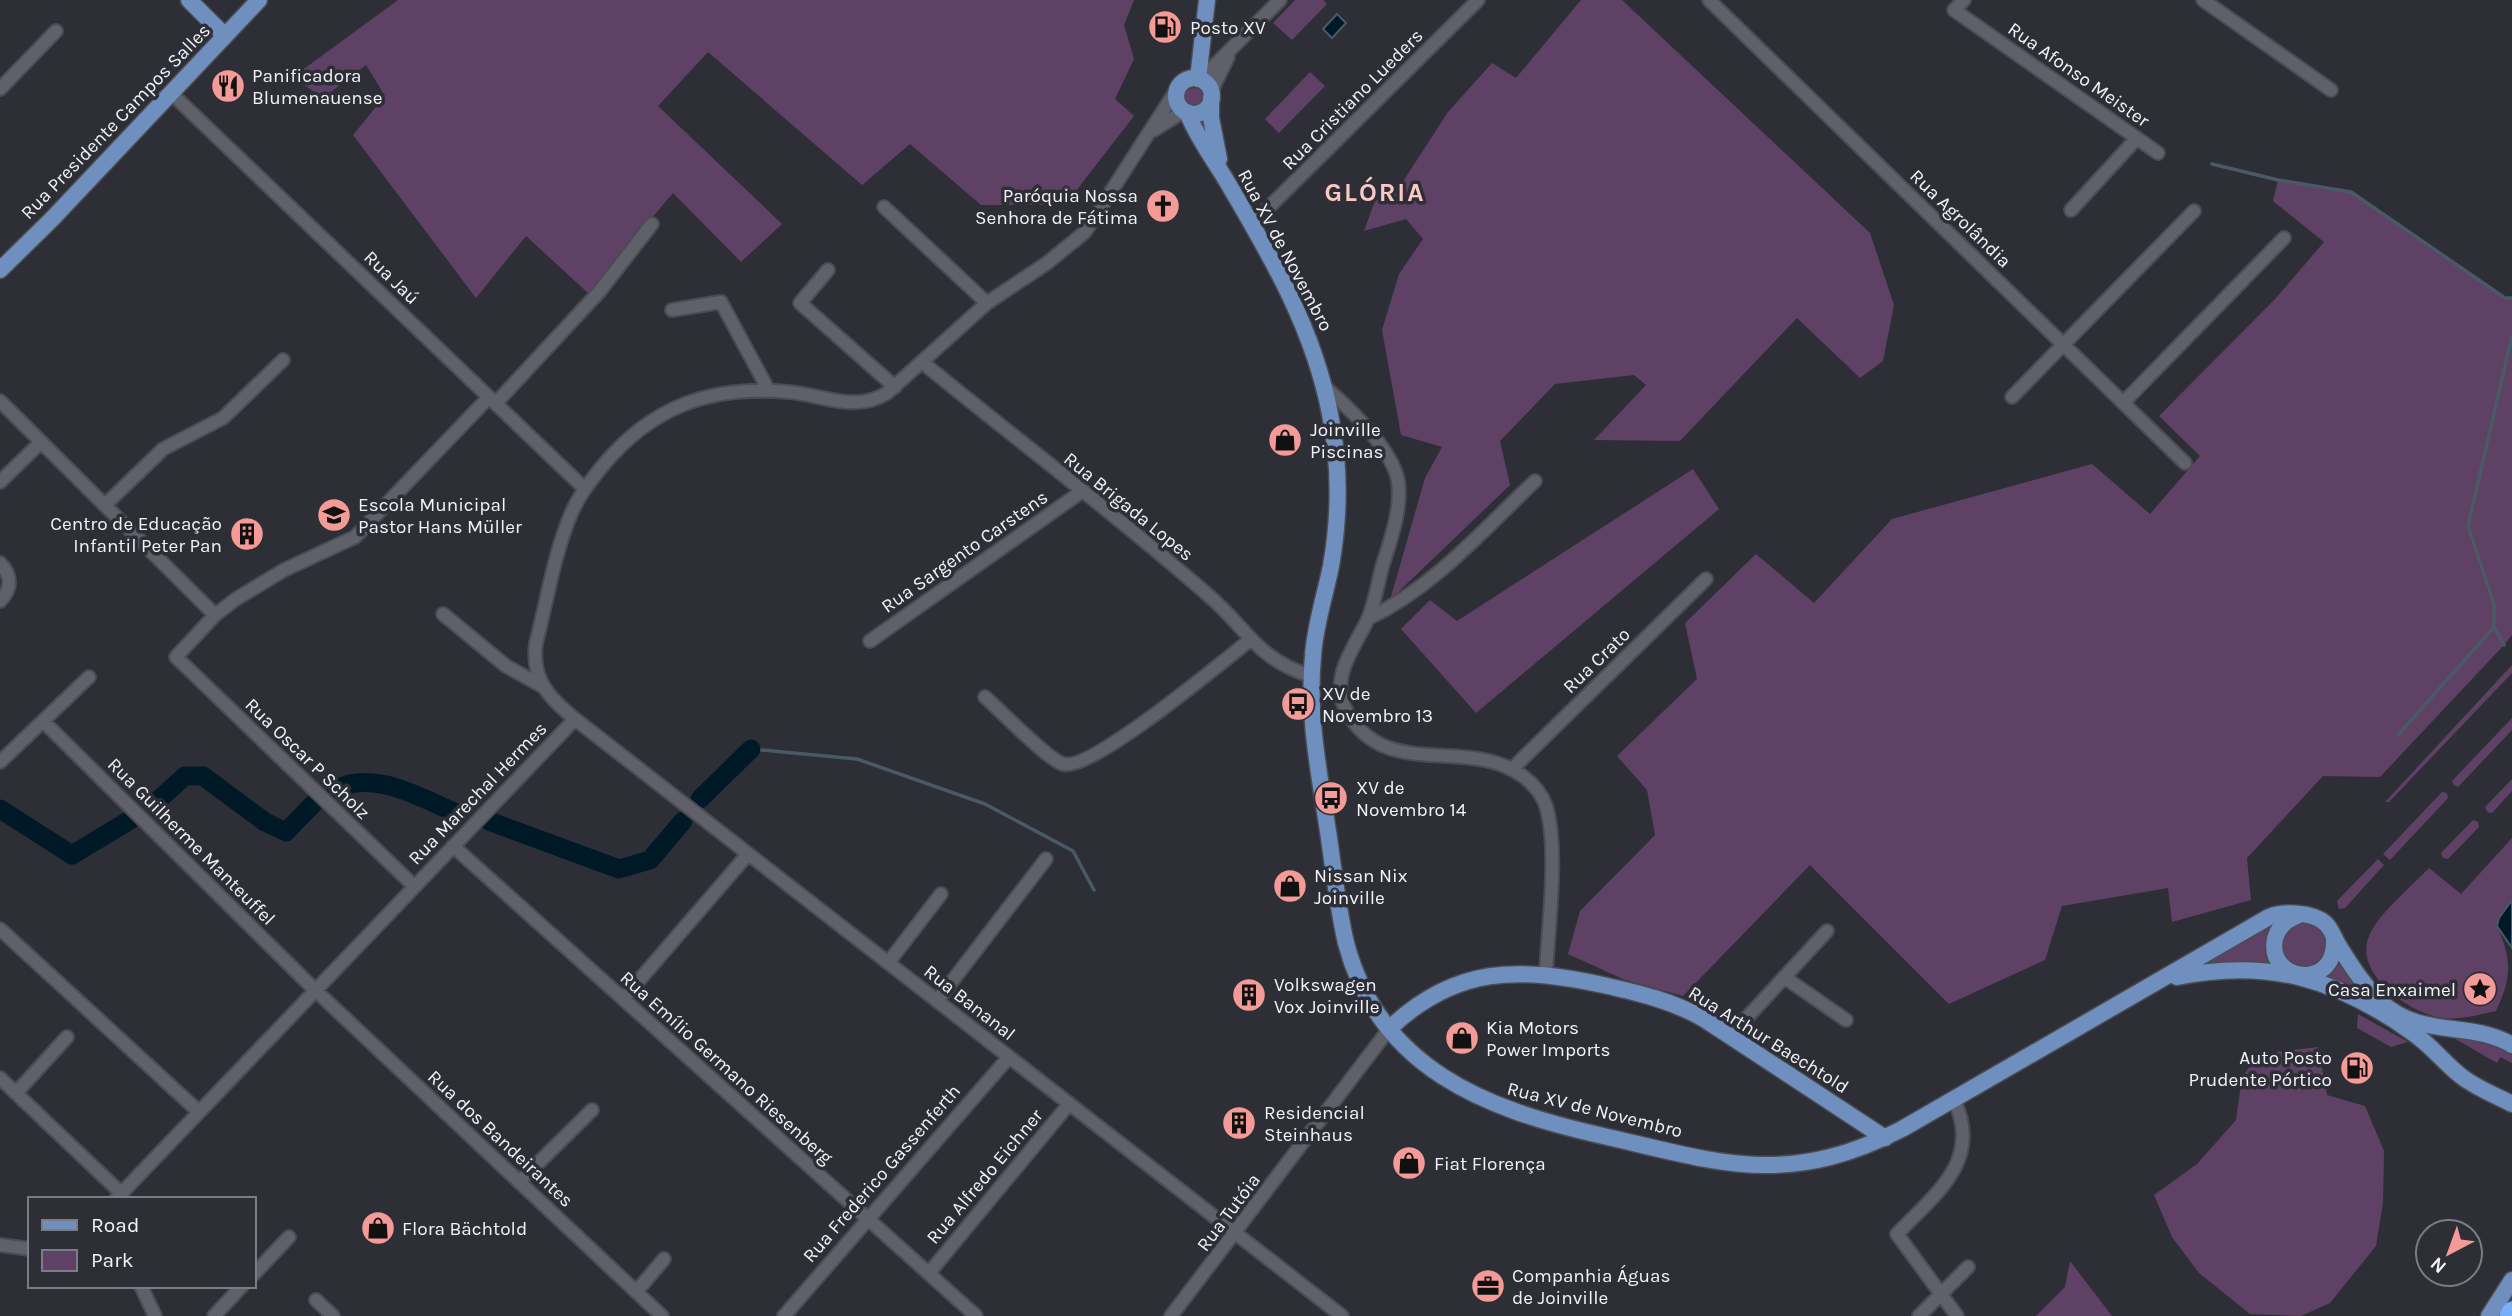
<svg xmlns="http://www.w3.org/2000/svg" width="2512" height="1316" viewBox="0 0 2512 1316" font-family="Karla,sans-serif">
<rect width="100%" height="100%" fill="#2e2f36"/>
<!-- green -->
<path fill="#5e4165" d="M398,0H1134L1124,25L1134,59L1115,99L1134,116L1065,205H981L910,144L862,185L708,52L658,106L782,224L741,262L673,193L588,293L526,236L476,298L353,135L385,96L366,65L323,98L293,77Z
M1295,0H1323L1327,4L1292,40L1273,23Z
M1581,0H1622L1870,233L1894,305L1883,361L1860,378L1797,318L1680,441L1594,440L1646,385L1634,375L1555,384L1500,441L1510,485L1390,600L1425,478L1442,447L1401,435L1382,330L1399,274L1423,239L1406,219L1364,231L1376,198L1402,183L1448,112L1492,63L1516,78Z
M1310,72L1325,86L1279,133L1265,119Z
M1184 98a10 10 0 1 1 20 0a10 10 0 1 1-20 0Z
M2278,180L2351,192L2504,298H2512V635L2504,645L2380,777L2323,776L2247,858L2251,900L2172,922L2168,888L2062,906L2045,960L1949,1004L1810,865L1683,996L1625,980L1568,954L1580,911L1655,835L1647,790L1617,756L1697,679L1685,623L1756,554L1814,603L1892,519L2092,464L2150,514L2200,456L2159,416L2275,299L2324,242L2273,201Z
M1693,469L1719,509L1476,713L1401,629L1430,600L1457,621Z
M2512,665V673L2389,802H2385Z
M2512,718V730L2458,787L2454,785L2452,781Z
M2512,779V791L2492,813L2487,812L2485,807Z
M2442,792L2447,793L2448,798L2390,860L2383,854Z
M2473,820L2478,822L2479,827L2448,859L2443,858L2441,853Z
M2512,838V900L2499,918L2497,926C2512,960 2512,977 2496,1011C2478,1015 2461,1020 2443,1018C2410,1014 2353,974 2369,936C2377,915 2413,885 2429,868L2461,894Z
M2378,859L2384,865L2345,908L2339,909L2337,901Z
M2281 945a23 23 0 1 1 46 0a23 23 0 1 1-46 0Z
M2275,924L2274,966L2234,962L2196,966Z
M2338,952L2372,999L2324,976Z
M2358,1014L2408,1042L2391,1047L2357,1028Z
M2452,1037L2480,1039L2512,1051V1063L2500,1057L2497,1063Z
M2318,1047L2327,1095L2365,1106L2384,1151L2383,1203L2376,1246L2330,1303L2301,1316L2250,1314L2199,1273L2172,1237L2154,1195L2197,1164L2236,1120L2242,1077L2259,1054Z
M2070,1261L2112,1316H2036L2065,1287Z"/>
<!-- water -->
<path fill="#001927" stroke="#495a66" stroke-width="2" d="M1337,14L1346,23L1332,38L1323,29Z
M2512,900V948L2497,926L2499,918Z"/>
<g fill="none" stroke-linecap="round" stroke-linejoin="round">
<!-- stream -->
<path stroke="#495a66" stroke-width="3.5" d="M2212,164L2278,180L2351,192L2505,298H2512
M2504,645L2494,627V604L2468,526L2512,336
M2398,735L2494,627
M751,749L857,759L985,804L1073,851L1094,890"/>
<!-- river -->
<path stroke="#001927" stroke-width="19" d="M336,789C375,770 419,797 456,813
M700,799L751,749
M155,803L185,776H203L265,822L286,832L313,804
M0,809L72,855L130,820
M489,821L619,869L650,860L683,821"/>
<!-- minor casing -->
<g stroke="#4b4c52" stroke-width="16">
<path id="minor" d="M1709,0L2185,463
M1964,0L1954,10L2158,153
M2203,0L2331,90
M1200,80L1280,0
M0,89L56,31
M1177,89L1085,232L1047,263L987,303L887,393C855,413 823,395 789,392C709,385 650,407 600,469C589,483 578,497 571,514C554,554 547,601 536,643C531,679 549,698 575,719L1342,1316
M1211,92L1228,57
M171,93L585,489
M1154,130L1184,111
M884,207L987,303
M2071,210L2137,138
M1252,224L1478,0
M828,270L800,303L895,387
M672,310L721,302L769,391
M922,362C1017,440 1116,514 1208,595C1248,629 1256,659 1311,676
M1324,386C1349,408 1392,448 1398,481C1402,508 1391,539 1383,564C1377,584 1375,607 1365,625C1352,650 1331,679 1345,708C1383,784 1468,734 1524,777C1533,784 1542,794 1546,806C1559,849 1548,928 1546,974
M2012,397L2194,211
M0,401L215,615
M496,403L599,292L652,224
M2123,403L2284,238
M0,482L41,442
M105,505L163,449L223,418L283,360
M0,563C12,575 12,589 0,601
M443,614L506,666L542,686
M1369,618C1434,587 1483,530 1535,481
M870,641L1081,492
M985,697C1000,710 1048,760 1063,764C1091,772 1222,662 1250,640
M43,721L314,989L662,1316
M0,762L89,677
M1513,768L1706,579
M453,846L976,1316
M414,886L176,657L215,615L236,599L284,570L355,537L489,397
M0,929L198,1111
M888,963L941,894
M1784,977L1846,1020
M623,999L748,854
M937,1001L1046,859
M1730,1036L1827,931
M0,1078L121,1193
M16,1093L67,1037
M1954,1100C1983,1161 1935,1194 1897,1234L1957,1316
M519,1182L592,1110
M116,1199L575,719
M0,1245L30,1249
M929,1273L1069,1104
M254,1274L289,1237
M141,1286L155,1316
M636,1292L664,1259
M316,1300L333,1316
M214,1316L242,1286
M784,1316L1009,1057
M1171,1316L1389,1029
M1919,1316L1968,1267"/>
</g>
<!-- major casing -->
<g stroke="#4b4c52" stroke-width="19">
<path id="major" d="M189,0L225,36
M1176 96a18 18 0 1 1 36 0a18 18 0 1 1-36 0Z
M1198,79L1207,0
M1211,98V118L1219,159
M1187,112C1197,138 1215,161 1229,185C1272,258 1314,330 1330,414C1340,464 1340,515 1331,566C1325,596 1315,625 1313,656C1307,717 1320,777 1329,838C1334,873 1338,909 1346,943C1379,1068 1485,1109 1599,1135C1718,1162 1785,1189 1902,1129L2269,917C2283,911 2313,912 2325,923C2332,929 2334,939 2339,946C2351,966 2364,986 2381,1002C2421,1039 2469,1020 2512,1045
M0,270L52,219L259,0
M2297,916C2286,920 2278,927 2275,939C2266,981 2336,992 2334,940
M2177,977C2268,958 2338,979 2413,1033C2431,1045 2444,1063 2461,1076C2476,1088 2495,1095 2512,1104
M1389,1029C1456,965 1519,967 1603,985C1639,993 1673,1001 1704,1019L1885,1138
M2489,1316L2512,1280"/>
</g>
<!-- highway casing -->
<g stroke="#4b4c52" stroke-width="23">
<path id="highway" d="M2509,1316L2512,1311"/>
</g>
<!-- minor -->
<use href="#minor" stroke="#5f6069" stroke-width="12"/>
<!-- major -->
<use href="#major" stroke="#6f8fbf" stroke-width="16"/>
<!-- highway -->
<use href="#highway" stroke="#7aaef9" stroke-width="19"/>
</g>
<!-- icons -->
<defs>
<g id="fuel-disc" transform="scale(1.75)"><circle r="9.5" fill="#f59b97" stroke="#2e2f36"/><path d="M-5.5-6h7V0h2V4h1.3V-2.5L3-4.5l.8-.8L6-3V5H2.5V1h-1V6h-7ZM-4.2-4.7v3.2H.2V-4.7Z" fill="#111"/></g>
<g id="restaurant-disc" transform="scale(1.75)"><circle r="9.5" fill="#f59b97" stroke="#2e2f36"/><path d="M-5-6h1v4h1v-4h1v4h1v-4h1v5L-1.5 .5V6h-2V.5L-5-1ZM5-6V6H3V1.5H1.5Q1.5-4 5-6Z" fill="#111"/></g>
<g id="church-disc" transform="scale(1.75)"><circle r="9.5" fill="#f59b97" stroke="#2e2f36"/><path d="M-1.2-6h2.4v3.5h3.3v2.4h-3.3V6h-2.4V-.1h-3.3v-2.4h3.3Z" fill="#111"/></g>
<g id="shop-disc" transform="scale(1.75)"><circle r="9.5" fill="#f59b97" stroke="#2e2f36"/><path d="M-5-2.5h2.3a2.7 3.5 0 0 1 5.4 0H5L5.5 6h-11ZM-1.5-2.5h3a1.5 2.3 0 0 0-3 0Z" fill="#111"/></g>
<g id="school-disc" transform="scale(1.75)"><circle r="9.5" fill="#f59b97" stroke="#2e2f36"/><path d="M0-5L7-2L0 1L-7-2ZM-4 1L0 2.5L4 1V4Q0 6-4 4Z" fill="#111"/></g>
<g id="building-disc" transform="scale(1.75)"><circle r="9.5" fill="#f59b97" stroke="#2e2f36"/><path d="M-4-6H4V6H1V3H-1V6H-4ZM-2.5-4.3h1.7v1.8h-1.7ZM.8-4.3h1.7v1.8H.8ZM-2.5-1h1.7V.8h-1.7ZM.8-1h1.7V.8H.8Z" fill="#111"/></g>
<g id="bus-disc" transform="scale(1.75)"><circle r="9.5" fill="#f59b97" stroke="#2e2f36"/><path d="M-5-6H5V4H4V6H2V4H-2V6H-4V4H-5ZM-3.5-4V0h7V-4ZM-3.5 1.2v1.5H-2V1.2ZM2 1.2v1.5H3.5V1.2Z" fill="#111"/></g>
<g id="sight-disc" transform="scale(1.75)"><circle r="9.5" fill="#f59b97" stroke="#2e2f36"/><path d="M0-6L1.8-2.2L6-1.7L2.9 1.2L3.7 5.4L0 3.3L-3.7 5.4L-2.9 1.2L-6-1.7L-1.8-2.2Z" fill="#111"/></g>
<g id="office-disc" transform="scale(1.75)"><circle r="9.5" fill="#f59b97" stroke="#2e2f36"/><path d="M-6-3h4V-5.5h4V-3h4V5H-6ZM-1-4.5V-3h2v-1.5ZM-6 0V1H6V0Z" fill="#111"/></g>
</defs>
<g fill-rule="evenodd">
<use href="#fuel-disc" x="1165" y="27"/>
<use href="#restaurant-disc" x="228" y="86"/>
<use href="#church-disc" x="1163" y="206"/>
<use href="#shop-disc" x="1285" y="440"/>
<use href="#school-disc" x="334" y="515"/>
<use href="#building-disc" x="247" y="534"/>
<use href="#bus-disc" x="1298" y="704"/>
<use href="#bus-disc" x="1331" y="798"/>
<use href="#shop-disc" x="1290" y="886"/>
<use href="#sight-disc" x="2480" y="989"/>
<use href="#building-disc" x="1249" y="995"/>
<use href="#shop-disc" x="1462" y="1038"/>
<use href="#fuel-disc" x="2357" y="1068"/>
<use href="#building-disc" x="1239" y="1123"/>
<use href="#shop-disc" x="1409" y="1163"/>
<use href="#shop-disc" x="378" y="1228"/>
<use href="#office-disc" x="1488" y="1286"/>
</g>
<g text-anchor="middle" stroke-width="7" stroke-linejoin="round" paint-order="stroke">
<!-- poi labels -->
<g font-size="19" fill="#f2f3f8" stroke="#2e2f36" text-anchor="start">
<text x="1190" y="34">Posto XV</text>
<text x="252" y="82">Panificadora<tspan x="252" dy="22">Blumenauense</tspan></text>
<text x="1138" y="202" text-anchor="end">Paróquia Nossa<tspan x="1138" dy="22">Senhora de Fátima</tspan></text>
<text x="1310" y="436">Joinville<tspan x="1310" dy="22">Piscinas</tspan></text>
<text x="358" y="511">Escola Municipal<tspan x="358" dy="22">Pastor Hans Müller</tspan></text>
<text x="222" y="530" text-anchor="end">Centro de Educação<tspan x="222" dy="22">Infantil Peter Pan</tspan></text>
<text x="1322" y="700">XV de<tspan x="1322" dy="22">Novembro 13</tspan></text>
<text x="1356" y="794">XV de<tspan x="1356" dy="22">Novembro 14</tspan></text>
<text x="1314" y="882">Nissan Nix<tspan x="1314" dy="22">Joinville</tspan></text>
<text x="1274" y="991">Volkswagen<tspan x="1274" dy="22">Vox Joinville</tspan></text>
<text x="2456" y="996" text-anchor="end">Casa Enxaimel</text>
<text x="1486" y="1034">Kia Motors<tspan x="1486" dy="22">Power Imports</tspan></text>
<text x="2332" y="1064" text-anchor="end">Auto Posto<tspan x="2332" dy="22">Prudente Pórtico</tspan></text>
<text x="1264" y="1119">Residencial<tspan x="1264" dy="22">Steinhaus</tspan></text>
<text x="1434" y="1170">Fiat Florença</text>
<text x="402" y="1235">Flora Bächtold</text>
<text x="1512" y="1282">Companhia Águas<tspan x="1512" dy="22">de Joinville</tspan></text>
</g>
<!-- street labels -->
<g font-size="19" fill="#f2f3f8" stroke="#2e2f36">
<text transform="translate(2079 74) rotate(35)" y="7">Rua Afonso Meister</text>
<text transform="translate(1352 99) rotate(-45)" y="7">Rua Cristiano Lueders</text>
<text transform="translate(115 121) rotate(-46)" y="7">Rua Presidente Campos Salles</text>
<text transform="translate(1961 218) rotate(44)" y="7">Rua Agrolândia</text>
<text transform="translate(1286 250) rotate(62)" y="7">Rua XV de Novembro</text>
<text transform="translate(392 277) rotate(44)" y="7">Rua Jaú</text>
<text transform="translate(1129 506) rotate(39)" y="7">Rua Brigada Lopes</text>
<text transform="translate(964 551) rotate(-35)" y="7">Rua Sargento Carstens</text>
<text transform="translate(1596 660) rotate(-44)" y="7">Rua Crato</text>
<text transform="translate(308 758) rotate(44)" y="7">Rua Oscar P Scholz</text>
<text transform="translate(477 793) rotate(-46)" y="7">Rua Marechal Hermes</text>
<text transform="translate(192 841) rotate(45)" y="7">Rua Guilherme Manteuffel</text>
<text transform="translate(970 1002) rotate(38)" y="7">Rua Bananal</text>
<text transform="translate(1769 1039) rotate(32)" y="7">Rua Arthur Baechtold</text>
<text transform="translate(727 1067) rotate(42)" y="7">Rua Emílio Germano Riesenberg</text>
<text transform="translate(1595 1109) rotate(14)" y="7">Rua XV de Novembro</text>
<text transform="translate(501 1138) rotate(43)" y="7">Rua dos Bandeirantes</text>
<text transform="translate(881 1173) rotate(-49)" y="7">Rua Frederico Gassenferth</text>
<text transform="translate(984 1176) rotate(-50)" y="7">Rua Alfredo Eichner</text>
<text transform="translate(1228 1212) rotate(-53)" y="7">Rua Tutóia</text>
</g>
<!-- district labels -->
<g font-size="26" font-weight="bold" letter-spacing="2" fill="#fcc8c4" stroke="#2e2f36">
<text x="1375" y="201">GLÓRIA</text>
</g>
</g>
<!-- legend -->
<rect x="28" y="1197" width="228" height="91" fill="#2e2f36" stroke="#7c7d84" stroke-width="2"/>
<rect x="42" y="1220" width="35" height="10" fill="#6f8fbf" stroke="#7c7d84" stroke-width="2"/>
<text x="91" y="1232" font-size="21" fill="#f2f3f8">Road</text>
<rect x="42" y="1250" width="35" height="21" fill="#5e4165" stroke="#7c7d84" stroke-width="2"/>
<text x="91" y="1267" font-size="21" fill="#f2f3f8">Park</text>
<!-- north arrow -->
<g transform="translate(2449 1253) rotate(221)"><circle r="33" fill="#2e2f36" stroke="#7c7d84" stroke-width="2"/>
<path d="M0-5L12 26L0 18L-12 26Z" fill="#f59b97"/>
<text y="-10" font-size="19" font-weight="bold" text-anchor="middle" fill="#f2f3f8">N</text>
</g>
</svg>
